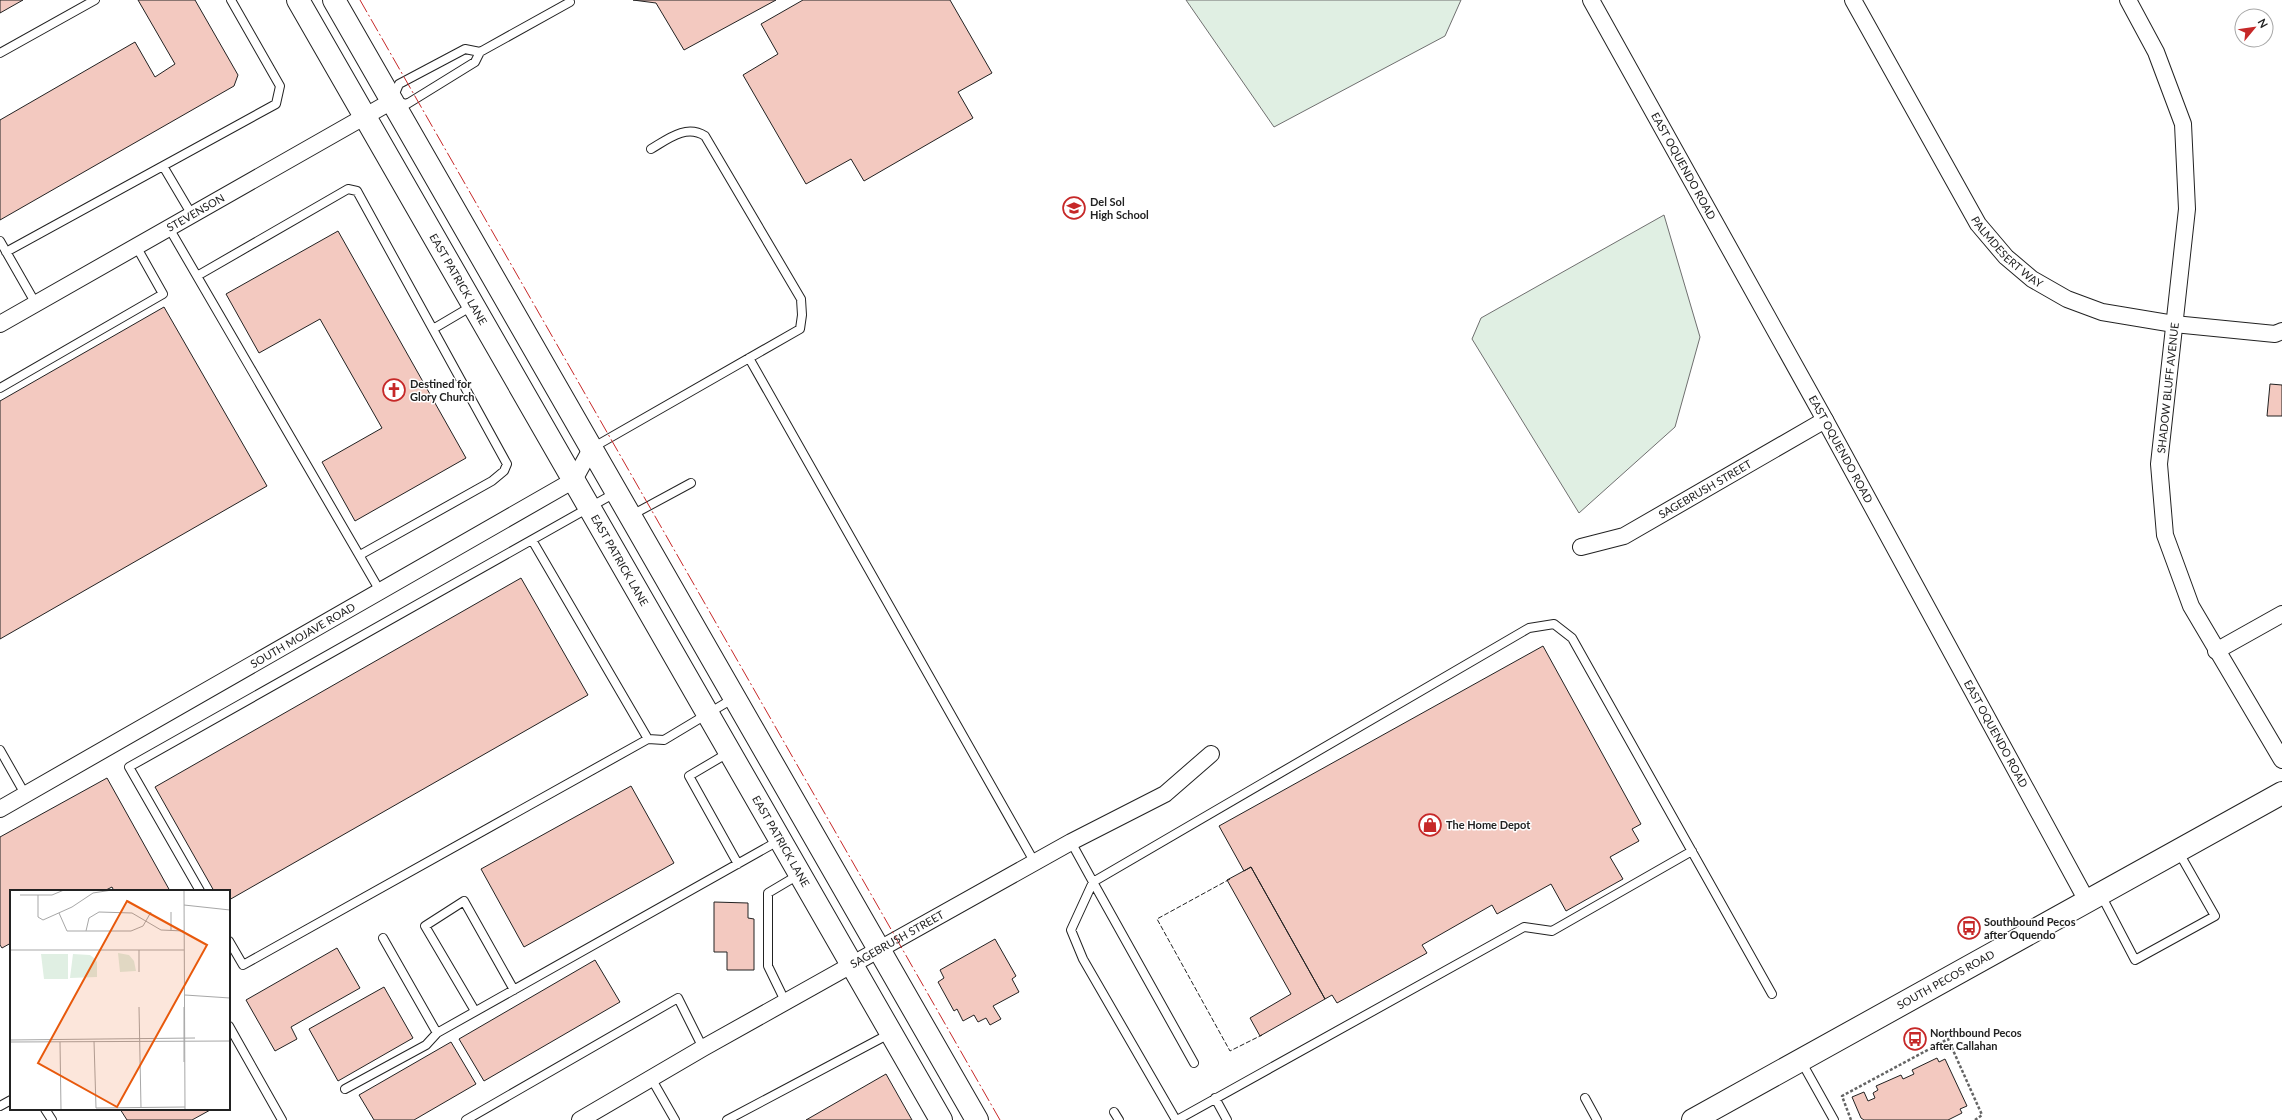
<svg xmlns="http://www.w3.org/2000/svg" width="2282" height="1120" viewBox="0 0 2282 1120" font-family="Lato,sans-serif">
<rect width="100%" height="100%" fill="#fff"/>
<!-- green -->
<path fill="#e0efe3" stroke="#6f6f6f" d="M1186,0H1461L1445,36L1274,127Z
M1664,215L1700,337L1675,427L1579,513L1472,339L1481,318Z"/>
<!-- building -->
<path fill="#f3c9c0" stroke="#222" d="M0,0H23L0,13Z
M138,0H195L238,75L234,86L0,220V120L135,42L155,77L175,64Z
M633,0H776L684,50L656,3Z
M803,0H950L992,73L958,92L973,118L864,181L851,159L806,184L743,75L778,54L761,24Z
M338,231L466,458L355,521L322,462L382,428L320,319L259,353L226,294Z
M164,307L267,486L0,639V401Z
M2270,384L2282,385V416H2267Z
M521,578L588,695L229,900V891H214L155,787Z
M1543,646L1641,824L1632,829L1639,841L1610,857L1623,879L1566,911L1551,884L1497,914L1492,905L1422,945L1427,953L1337,1003L1332,995L1325,999L1251,867L1244,871L1219,826Z
M107,778L170,891H114L112,887L104,891H11V943L2,948L0,945V837Z
M631,786L674,863L524,947L481,869Z
M1251,867L1325,999L1260,1036L1250,1018L1291,994L1227,880Z
M714,902L748,903V918L754,919V970H727V952H714Z
M995,939L1016,976L1012,979L1019,992L993,1006L1001,1019L990,1025L986,1018L978,1022L974,1015L963,1021L957,1009L954,1011L938,982L944,978L940,970Z
M337,948L360,988L291,1027L297,1039L275,1051L246,1000Z
M595,960L620,1002L484,1081L459,1039Z
M384,987L413,1038L338,1081L309,1029Z
M451,1042L476,1084L414,1120H374L359,1095Z
M1937,1058L1939,1062L1945,1059L1967,1106L1960,1109L1962,1113L1948,1120H1864L1861,1118L1852,1097L1864,1092L1868,1101L1875,1098L1873,1093L1878,1090L1876,1086L1901,1075L1903,1079L1914,1074L1912,1070Z
M886,1074L912,1120H806Z
M120,1109H212L192,1120H127Z"/>
<g fill="none" stroke-linecap="round" stroke-linejoin="round">
<!-- service casing -->
<g stroke="#222" stroke-width="10">
<path id="service" d="M480,52L465,49L399,84L392,101L407,104L475,62L480,52L570,2
M0,53L95,0
M163,166L192,215
M169,228L380,591
M0,241L36,304
M6,252L276,104L280,86L231,0
M197,276L348,189L357,191L507,464L504,471L492,481L360,555
M433,329L472,306
M749,358L1035,863
M0,388L163,294L136,246
M592,448L800,329L802,315L801,299L705,136C686,124 668,139 651,149
M630,516L691,483
M648,739L664,740L734,698
M0,750L25,794
M728,753L689,776L738,864
M1071,842L1093,882L1529,628L1554,624L1572,638L1772,994
M200,891L129,767L615,493
M2101,895L2135,960L2215,916L2178,851
M383,938L437,1033L780,840
M229,941L243,965L648,739L532,540
M786,1003L768,966V893L800,874
M475,1011L425,926L464,901L514,990
M229,1026L282,1120
M1801,1061L1834,1120
M651,1078L675,1120
M345,1089L426,1045L437,1033
M1215,1098L1227,1120
M1585,1098L1597,1120
M0,1106L11,1100
M45,1109L52,1120
M1114,1112L1119,1120
M466,1120L678,998L703,1048
M727,1120L891,1033
M1176,1120L1083,959L1071,930L1093,882L1194,1063
M1177,1120L1524,927L1552,931L1692,851"/>
</g>
<!-- minor casing -->
<g stroke="#222" stroke-width="18">
<g id="minor">
<path id="s1" d="M1591,0L1825,420L2087,901"/>
<path id="s2" d="M1853,0L1978,224L2006,257L2032,279L2067,299L2102,312L2174,324L2275,334L2282,331"/>
<path d="M2128,0L2156,52L2183,124L2187,209L2159,464L2165,535L2191,606L2282,760"/>
<path id="s3" d="M0,324L392,101"/>
<path id="s4" d="M1581,547L1624,536L1825,420"/>
<path d="M2216,651L2282,614"/>
<path id="s5" d="M0,809L574,480L591,449"/>
<path id="s6" d="M580,1120L703,1048L1071,842L1165,794L1211,754"/>
</g>
</g>
<!-- secondary casing -->
<g stroke="#222" stroke-width="24">
<g id="secondary">
<path id="s7" d="M298,0L941,1120"/>
<path d="M334,0L977,1120"/>
</g>
</g>
<!-- primary casing -->
<g stroke="#222" stroke-width="24">
<g id="primary">
<path id="s8" d="M1693,1120L2282,793"/>
</g>
</g>
<!-- path -->
<path stroke="#646464" stroke-width="2.5" stroke-dasharray="3 2" stroke-linecap="butt" d="M1851,1120L1842,1096L1948,1039L1982,1115L1975,1120"/>
<!-- service -->
<use href="#service" stroke="#fff" stroke-width="8"/>
<!-- minor -->
<use href="#minor" stroke="#fff" stroke-width="16"/>
<!-- secondary -->
<use href="#secondary" stroke="#fff" stroke-width="22"/>
<!-- primary -->
<use href="#primary" stroke="#fff" stroke-width="22"/>
<!-- fence -->
<path stroke="#222" stroke-width="1" stroke-dasharray="5 2" stroke-linecap="butt" d="M1230,879L1157,919L1230,1051L1262,1035"/>
<!-- power -->
<path stroke="#c62828" stroke-width="1" stroke-dasharray="14 3 2 3" stroke-linecap="butt" d="M360,0L1000,1120"/>
</g>
<!-- icons -->
<defs>
<g id="school-ring" transform="scale(1.15)"><circle r="9.5" fill="#fff" stroke="#c62828" stroke-width="1.5"/><path d="M0-5L7-2L0 1L-7-2ZM-4 1L0 2.5L4 1V4Q0 6-4 4Z" fill="#c62828"/></g>
<g id="church-ring" transform="scale(1.15)"><circle r="9.5" fill="#fff" stroke="#c62828" stroke-width="1.5"/><path d="M-1.2-6h2.4v3.5h3.3v2.4h-3.3V6h-2.4V-.1h-3.3v-2.4h3.3Z" fill="#c62828"/></g>
<g id="shop-ring" transform="scale(1.15)"><circle r="9.5" fill="#fff" stroke="#c62828" stroke-width="1.5"/><path d="M-5-2.5h2.3a2.7 3.5 0 0 1 5.4 0H5L5.5 6h-11ZM-1.5-2.5h3a1.5 2.3 0 0 0-3 0Z" fill="#c62828"/></g>
<g id="bus-ring" transform="scale(1.15)"><circle r="9.5" fill="#fff" stroke="#c62828" stroke-width="1.5"/><path d="M-5-6H5V4H4V6H2V4H-2V6H-4V4H-5ZM-3.5-4V0h7V-4ZM-3.5 1.2v1.5H-2V1.2ZM2 1.2v1.5H3.5V1.2Z" fill="#c62828"/></g>
</defs>
<g fill-rule="evenodd">
<use href="#school-ring" x="1074" y="208"/>
<use href="#church-ring" x="394" y="390"/>
<use href="#shop-ring" x="1430" y="825"/>
<use href="#bus-ring" x="1969" y="928"/>
<use href="#bus-ring" x="1915" y="1039"/>
</g>
<g text-anchor="middle" stroke-width="3" stroke-linejoin="round" paint-order="stroke">
<!-- street labels -->
<g font-size="11" fill="#222" stroke="#fff">
<text dy="4" stroke="none"><textPath href="#s1" startOffset="190">EAST OQUENDO ROAD</textPath></text>
<text dy="4" stroke="none"><textPath href="#s3" startOffset="225">STEVENSON</textPath></text>
<text dy="4" stroke="none"><textPath href="#s2" startOffset="297">PALMDESERT WAY</textPath></text>
<text dy="4" stroke="none"><textPath href="#s7" startOffset="322">EAST PATRICK LANE</textPath></text>
<text transform="translate(2168 388) rotate(-84)" y="4">SHADOW BLUFF AVENUE</text>
<text dy="4" stroke="none"><textPath href="#s1" startOffset="514">EAST OQUENDO ROAD</textPath></text>
<text dy="4" stroke="none"><textPath href="#s4" startOffset="138">SAGEBRUSH STREET</textPath></text>
<text dy="4" stroke="none"><textPath href="#s7" startOffset="646">EAST PATRICK LANE</textPath></text>
<text dy="4" stroke="none"><textPath href="#s5" startOffset="349">SOUTH MOJAVE ROAD</textPath></text>
<text dy="4" stroke="none"><textPath href="#s1" startOffset="838">EAST OQUENDO ROAD</textPath></text>
<text dy="4" stroke="none"><textPath href="#s7" startOffset="970">EAST PATRICK LANE</textPath></text>
<text dy="4" stroke="none"><textPath href="#s6" startOffset="365">SAGEBRUSH STREET</textPath></text>
<text dy="4" stroke="none"><textPath href="#s8" startOffset="289">SOUTH PECOS ROAD</textPath></text>
</g>
<!-- poi labels -->
<g font-size="11" font-weight="bold" fill="#222" stroke="#fff" text-anchor="start">
<text x="1090" y="206">Del Sol<tspan x="1090" dy="13">High School</tspan></text>
<text x="410" y="388">Destined for<tspan x="410" dy="13">Glory Church</tspan></text>
<text x="1446" y="829">The Home Depot</text>
<text x="1984" y="926">Southbound Pecos<tspan x="1984" dy="13">after Oquendo</tspan></text>
<text x="1930" y="1037">Northbound Pecos<tspan x="1930" dy="13">after Callahan</tspan></text>
</g>
</g>
<!-- overview -->
<g transform="translate(10 890)">
<rect width="220" height="220" fill="#fff"/>
<path d="M108,63L119,65L124,71L126,81L110,82ZM31,64H58V89H34ZM63,64L80,65L84,68L87,72V87L60,88Z" fill="#e0efe3"/>
<path fill="none" stroke="#a7a7a7" stroke-width="1" d="M174,0L175,220M10,5H42L54,0M28,5V27L33,30L62,17L83,3L102,0M174,15L220,20M49,23L57,41H121L133,36L141,22M76,41L79,28L89,22L122,23L151,40L174,41M161,41V22M0,60H174M129,82V60M175,105L220,108M129,117L131,218M174,117V172M0,150L185,148M84,151L86,218M0,152L220,151M50,152L51,220M86,218L175,217"/>
<path fill="#e8590c" fill-opacity="0.15" stroke="#e8590c" stroke-width="2" d="M117,11L197,55L107,217L28,173Z"/>
<rect width="220" height="220" fill="none" stroke="#222" stroke-width="2"/>
</g>
<!-- north arrow -->
<g transform="translate(2254 28) rotate(61)"><circle r="19" fill="#ffffff" stroke="#a7a7a7"/>
<path d="M0-3L7 15L0 10L-7 15Z" fill="#c62828"/>
<text y="-6" font-size="11" font-weight="bold" text-anchor="middle" fill="#222222">N</text>
</g>
</svg>
